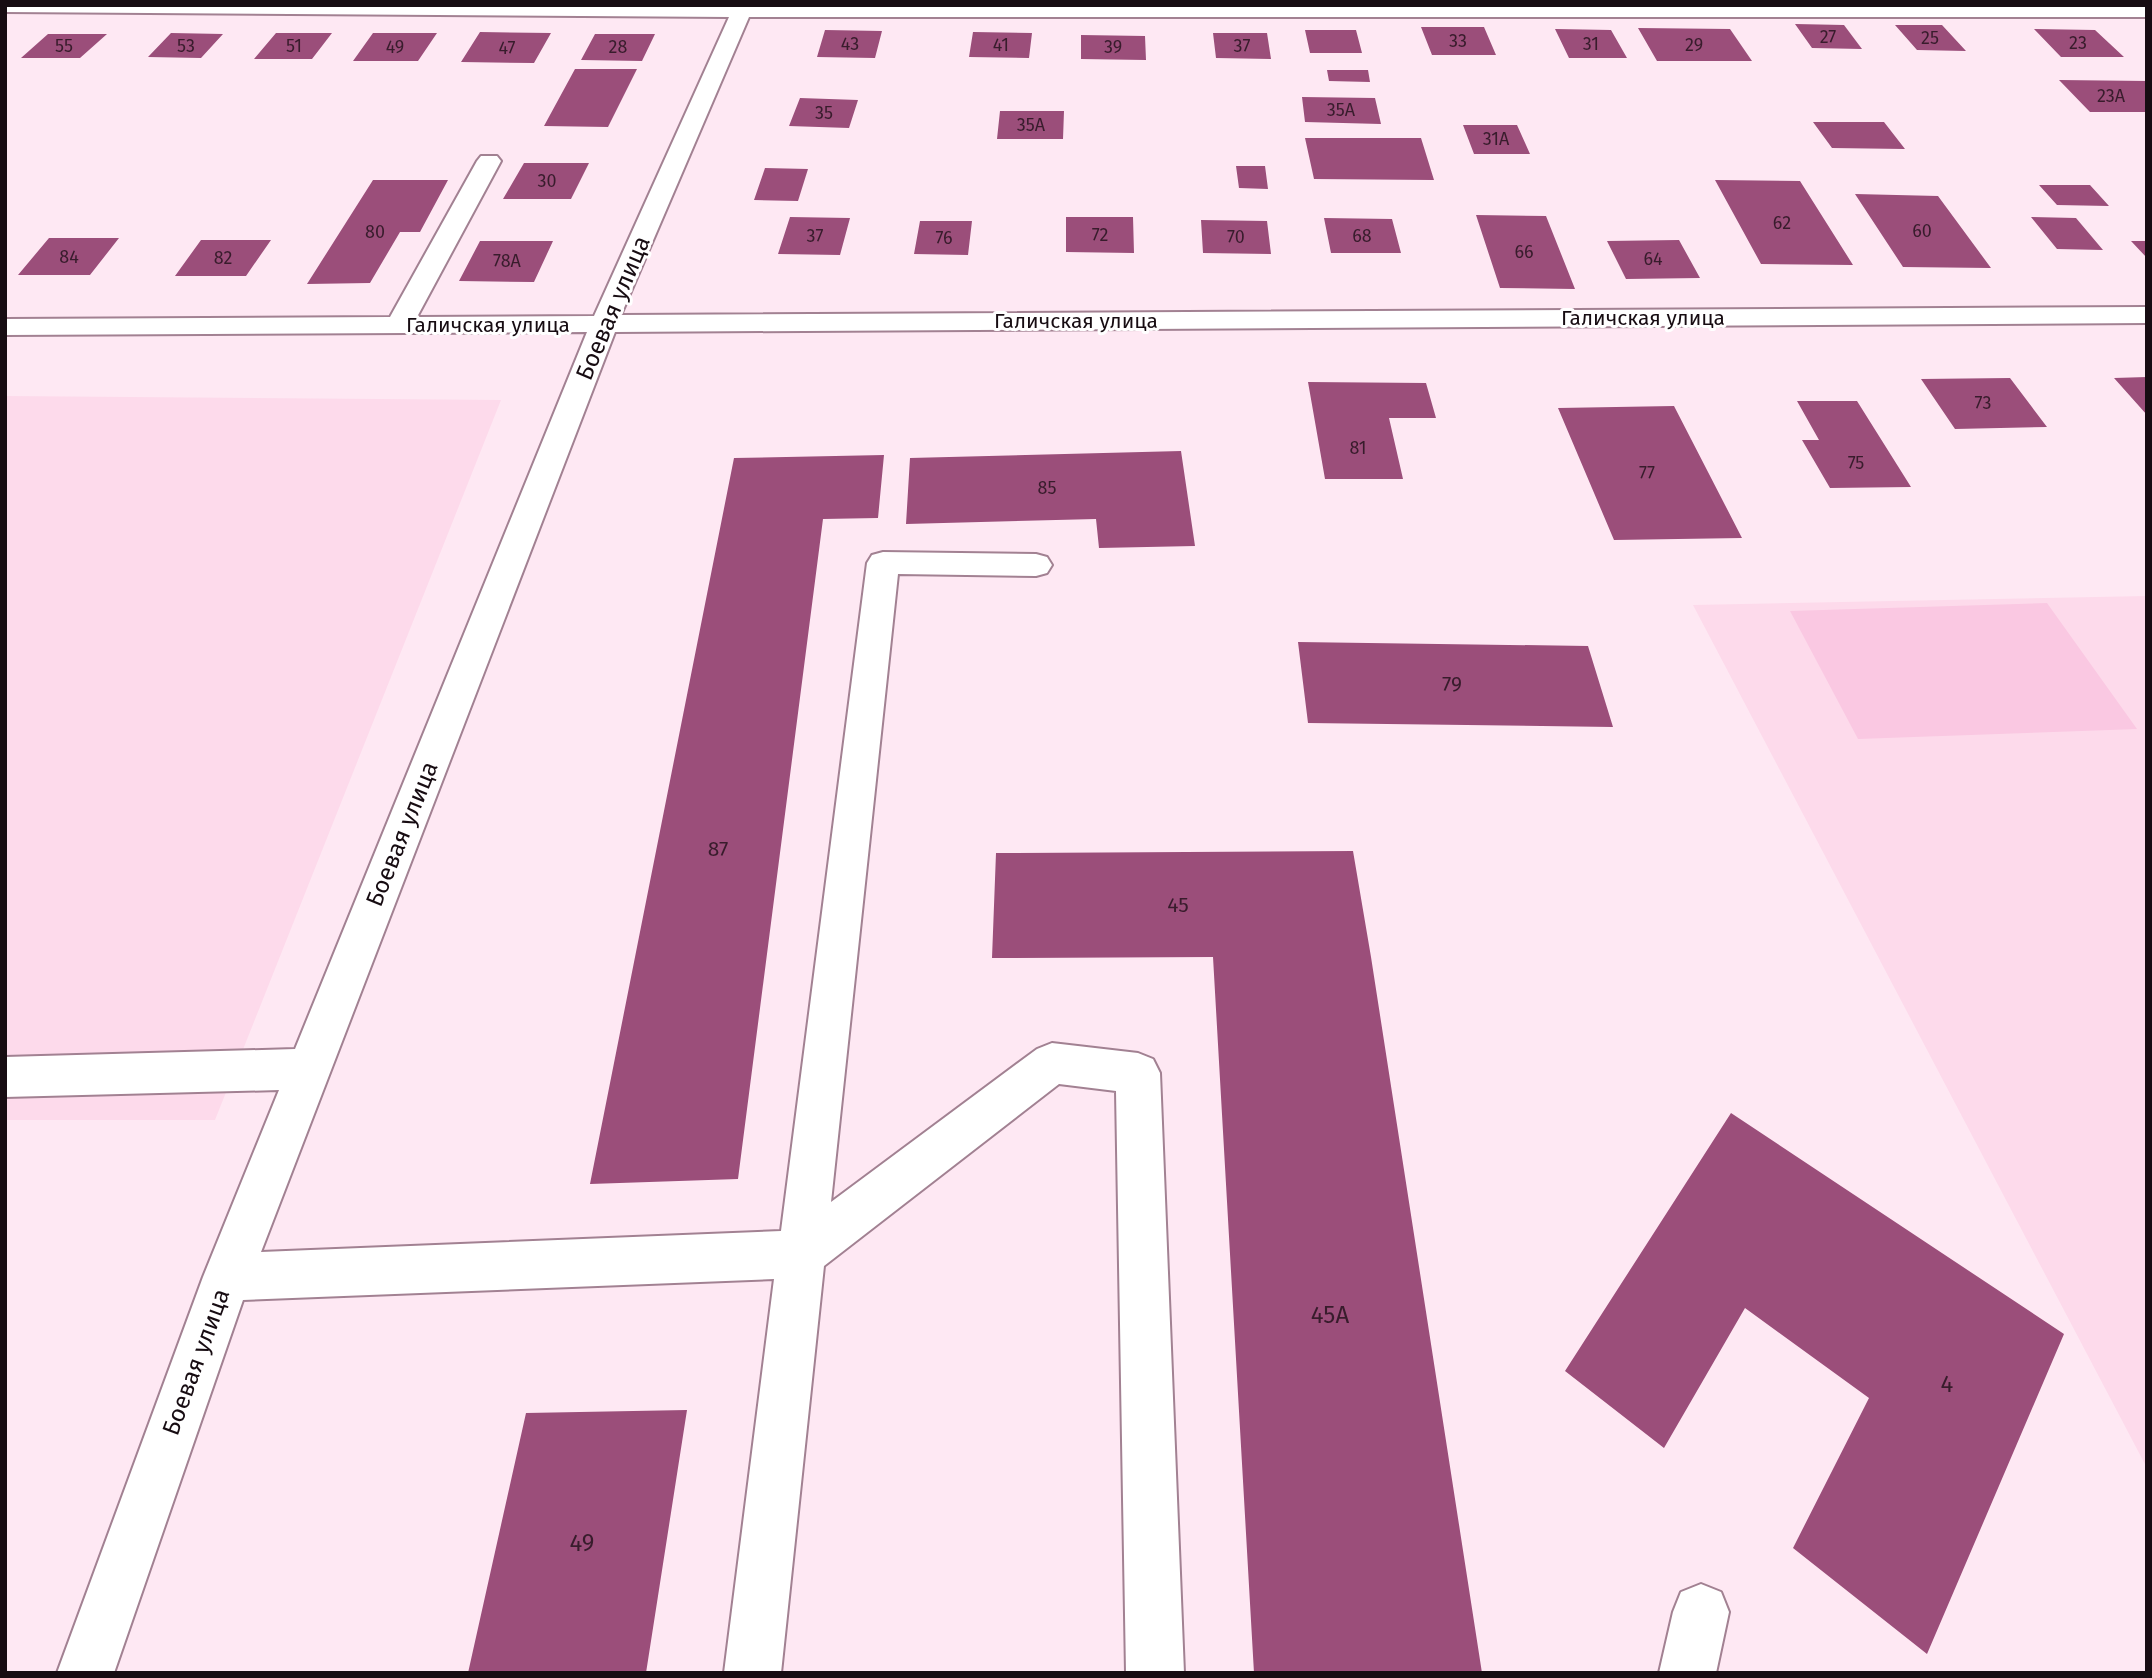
<svg xmlns="http://www.w3.org/2000/svg" width="2152" height="1678" viewBox="0 0 2152 1678" font-family="'Fira Sans',sans-serif">
<rect width="100%" height="100%" fill="#fee8f3"/>
<!-- built -->
<path fill="#fddaeb" d="M5,396L501,400L215,1120H5Z
M2147,596V1468L1693,605Z"/>
<!-- green -->
<path fill="#fac8e2" d="M2047,603L2137,729L1858,739L1790,611Z"/>
<!-- building -->
<path fill="#9b4e7a" d="M1795,24L1844,25L1862,49L1812,48Z
M1895,25H1942L1966,51L1917,50Z
M1421,27H1484L1496,55H1432Z
M1638,28L1730,29L1752,61H1657Z
M1555,29L1611,30L1627,58H1569Z
M2034,29L2095,30L2124,57H2061Z
M825,30L882,31L875,58L817,57Z
M1305,30H1356L1362,53H1310Z
M480,32L551,33L534,63L461,62Z
M973,32L1032,33L1029,58L969,57Z
M171,33L223,34L201,58L148,57Z
M276,33H332L312,59H254Z
M373,33H437L418,61H353Z
M1213,33H1267L1271,59L1216,58Z
M48,34H107L80,58H21Z
M595,34H655L642,61L581,60Z
M1081,35L1145,36L1146,60L1081,59Z
M575,69H637L608,127L544,126Z
M1327,70H1368L1370,82L1329,81Z
M2059,80L2147,81V112H2090Z
M1302,97L1375,98L1381,124L1305,122Z
M800,98L858,100L849,128L789,126Z
M1000,111H1064L1063,139H997Z
M1813,122H1884L1905,149L1832,148Z
M1463,125H1517L1530,154H1474Z
M1305,138H1421L1434,180L1314,179Z
M524,163H589L571,199H503Z
M1236,166H1265L1268,189L1239,188Z
M765,168L808,169L798,201L754,200Z
M373,180H448L420,232H400L370,283L307,284Z
M1715,180L1800,181L1853,265L1761,264Z
M2039,185H2090L2109,206L2057,205Z
M1855,194L1938,196L1991,268L1903,267Z
M1476,215L1546,216L1575,289L1500,288Z
M790,217L850,218L840,255L778,254Z
M1066,217H1133L1134,253L1066,252Z
M2031,217L2076,218L2103,250L2057,249Z
M1324,218L1392,219L1401,253H1331Z
M1201,220L1267,221L1271,254L1203,253Z
M920,221H972L968,255L914,254Z
M49,238H119L90,275H18Z
M201,240H271L246,276H175Z
M1679,240L1700,278L1626,279L1607,241Z
M480,241H553L534,282L459,281Z
M2131,241H2147V258Z
M2147,377V415L2114,378Z
M2010,378L2047,427L1955,429L1921,379Z
M1308,382L1426,383L1436,418H1389L1403,479H1325Z
M1797,401H1857L1911,487L1830,488L1802,440H1819Z
M1674,406L1742,538L1614,540L1558,408Z
M1181,451L1195,546L1099,548L1096,519L906,524L910,458Z
M884,455L878,518L823,519L738,1179L590,1184L734,458Z
M1298,642L1588,646L1613,727L1308,723Z
M1353,851L1371,957L1482,1673H1254L1213,957L992,958L996,853Z
M1731,1113L2064,1334L1927,1654L1793,1548L1869,1398L1745,1308L1664,1448L1565,1371Z
M687,1410L646,1673H468L526,1413Z"/>
<g fill="none" stroke-linecap="round" stroke-linejoin="round">
<!-- minor casing -->
<g stroke="#a28192" stroke-width="4">
<path id="minor" d="M5,5H2147V17H749L621,315L2147,307V323L615,332L261,1252L781,1231L867,563L872,555L883,552L1036,554L1047,557L1052,565L1047,573L1036,576L898,574L831,1202L1037,1049L1052,1043L1138,1053L1153,1059L1160,1073L1184,1673H1126L1116,1091L1059,1084L824,1266L781,1673H724L774,1279L243,1300L114,1673H57L203,1277L279,1090L5,1097V1057L295,1049L587,332L5,335V319L390,317L477,161L481,156H497L501,161L417,317L594,316L729,17L5,12Z
M1701,1584L1721,1592L1729,1612L1716,1673H1659L1673,1612L1681,1592Z"/>
</g>
<!-- minor -->
<use href="#minor" fill="#fff" fill-rule="evenodd"/>
</g>
<g text-anchor="middle" stroke-width="6" stroke-linejoin="round" paint-order="stroke">
<!-- far-number labels -->
<g font-size="18" fill="#381c2c">
<text x="1828" y="43">27</text>
<text x="1930" y="44">25</text>
<text x="1458" y="47">33</text>
<text x="2078" y="49">23</text>
<text x="850" y="50">43</text>
<text x="1591" y="50">31</text>
<text x="1001" y="51">41</text>
<text x="1694" y="51">29</text>
<text x="64" y="52">55</text>
<text x="186" y="52">53</text>
<text x="294" y="52">51</text>
<text x="1242" y="52">37</text>
<text x="395" y="53">49</text>
<text x="618" y="53">28</text>
<text x="1113" y="53">39</text>
<text x="507" y="54">47</text>
<text x="2111" y="102">23А</text>
<text x="1341" y="116">35А</text>
<text x="824" y="119">35</text>
<text x="1031" y="131">35А</text>
<text x="1496" y="145">31А</text>
<text x="547" y="187">30</text>
<text x="1782" y="229">62</text>
<text x="1922" y="237">60</text>
<text x="375" y="238">80</text>
<text x="1100" y="241">72</text>
<text x="815" y="242">37</text>
<text x="1362" y="242">68</text>
<text x="1236" y="243">70</text>
<text x="944" y="244">76</text>
<text x="1524" y="258">66</text>
<text x="69" y="263">84</text>
<text x="223" y="264">82</text>
<text x="1653" y="265">64</text>
<text x="507" y="267">78А</text>
<text x="1983" y="409">73</text>
<text x="1358" y="454">81</text>
<text x="1856" y="469">75</text>
<text x="1647" y="479">77</text>
<text x="1047" y="494">85</text>
</g>
<!-- far-street labels -->
<g font-size="21" fill="#170c12" stroke="#fff">
<text x="1643" y="325">Галичская улица</text>
<text x="1076" y="328">Галичская улица</text>
<text x="488" y="332">Галичская улица</text>
</g>
<!-- number labels -->
<g font-size="21" fill="#381c2c">
<text x="1452" y="691">79</text>
<text x="718" y="856">87</text>
<text x="1178" y="912">45</text>
</g>
<!-- street labels -->
<g font-size="24" fill="#170c12" stroke="#fff">
<text transform="translate(613 308) rotate(-67)" y="8">Боевая улица</text>
<text transform="translate(402 834) rotate(-68)" y="8">Боевая улица</text>
<text transform="translate(196 1362) rotate(-70)" y="8">Боевая улица</text>
</g>
<!-- near-number labels -->
<g font-size="24" fill="#381c2c">
<text x="1330" y="1323">45А</text>
<text x="1947" y="1392">4</text>
<text x="582" y="1551">49</text>
</g>
</g>
<!-- border -->
<rect width="2152" height="1678" fill="none" stroke="#170c12" stroke-width="14"/>
</svg>
